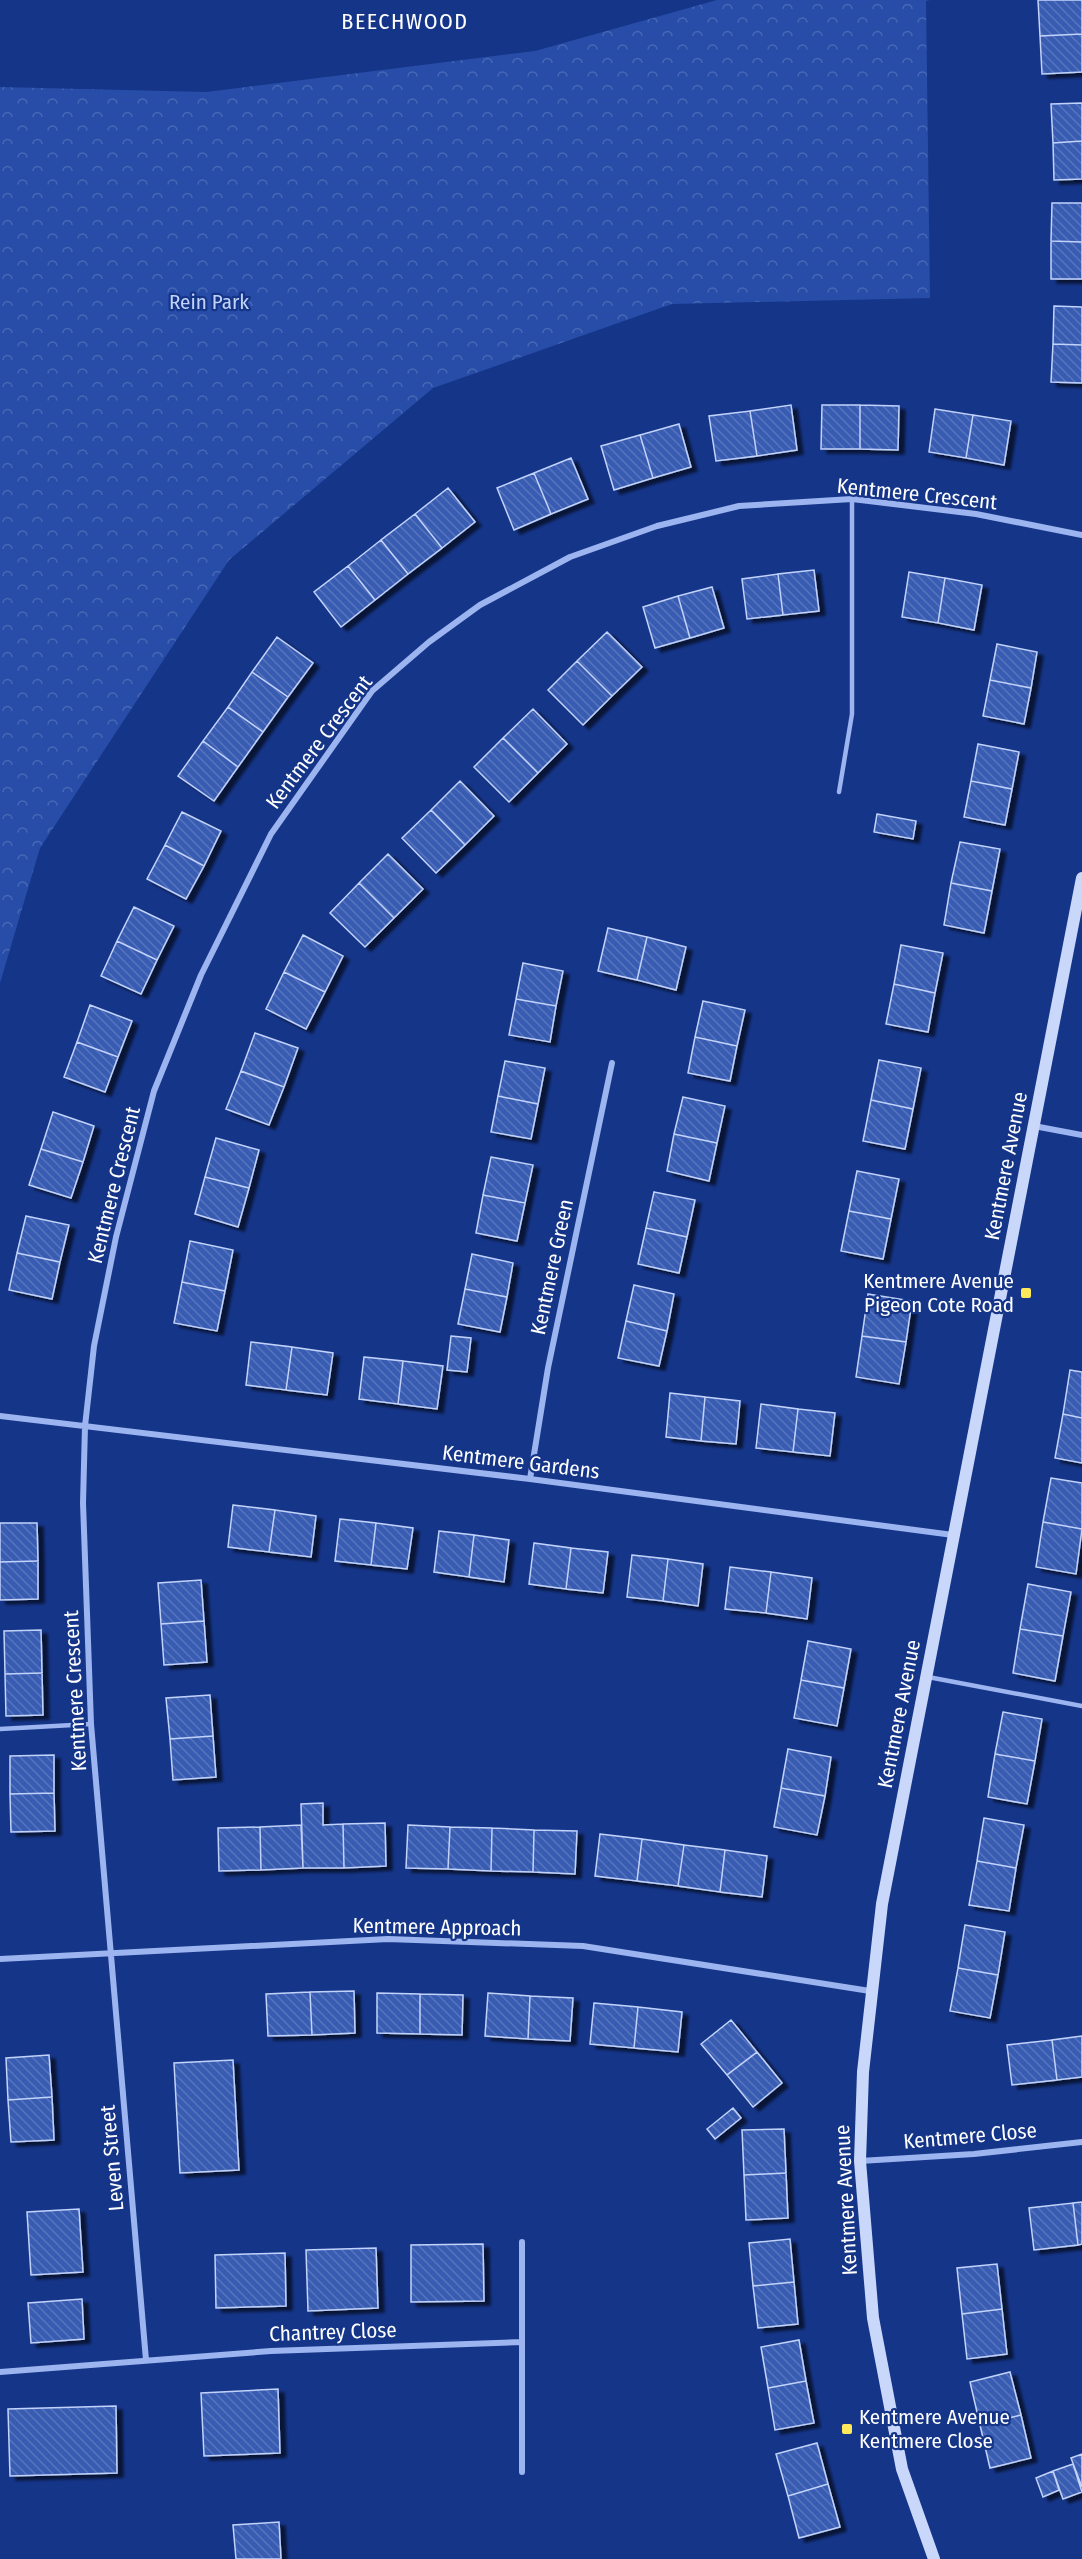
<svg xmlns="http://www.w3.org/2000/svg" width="1082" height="2559" viewBox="0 0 1082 2559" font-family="'Fira Sans Condensed',sans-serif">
<defs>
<pattern id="forest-crowns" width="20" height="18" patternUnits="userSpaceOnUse" patternTransform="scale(1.5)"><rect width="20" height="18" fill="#274da8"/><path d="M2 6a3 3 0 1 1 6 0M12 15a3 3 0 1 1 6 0" fill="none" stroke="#4768b5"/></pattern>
<pattern id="building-back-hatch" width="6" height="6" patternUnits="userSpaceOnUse" patternTransform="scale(1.5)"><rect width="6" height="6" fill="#385bb1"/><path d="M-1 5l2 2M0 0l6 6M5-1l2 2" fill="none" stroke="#5674bd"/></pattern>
<filter id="shadow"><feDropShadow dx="6" dy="4" stdDeviation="1.5" flood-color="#0009"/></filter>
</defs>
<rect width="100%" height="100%" fill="#153589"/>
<!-- forest -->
<path fill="url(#forest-crowns)" d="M717,0H930L926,1L930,298L672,304L433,388L229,560L40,848L0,983V87L206,92L535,51Z"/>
<!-- building -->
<path fill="url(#building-back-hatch)" stroke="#c2d3fb" stroke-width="1.5" filter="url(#shadow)" d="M1038,0H1082V34L1040,36Z
M1082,34V72L1042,74L1040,36Z
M1082,103V141L1053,143L1051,104Z
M1082,141V179L1054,180L1053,143Z
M1052,203H1082V242L1051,241Z
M1051,241L1082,242V279H1051Z
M1054,306L1082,307V345L1053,344Z
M1053,344L1082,345V383L1051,382Z
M791,405L797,450L757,456L750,411Z
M822,405H860V449H821Z
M860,405L899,406L898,450L860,449Z
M935,409L973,415L966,458L929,452Z
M750,411L757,456L716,461L709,416Z
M973,415L1011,421L1004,465L966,458Z
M679,424L691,467L653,478L640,435Z
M640,435L653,478L614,490L601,446Z
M571,458L588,499L551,514L534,473Z
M534,473L551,514L514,530L497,488Z
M448,488L475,522L442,548L415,514Z
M415,514L442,548L408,574L381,540Z
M381,540L408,574L375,600L348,566Z
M348,566L375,600L341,627L314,592Z
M814,570L819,611L783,615L778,574Z
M909,572L945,578L938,623L902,617Z
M778,574L783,615L747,619L742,579Z
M945,578L982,585L974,630L938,623Z
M712,587L724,628L690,638L678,596Z
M678,596L690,638L655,648L643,607Z
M607,632L642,667L612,696L577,661Z
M277,637L313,663L288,697L252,672Z
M997,644L1037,652L1031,688L990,680Z
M577,661L612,696L583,725L548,690Z
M252,672L288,697L263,732L228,707Z
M990,680L1031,688L1024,724L983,716Z
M228,707L263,732L238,767L203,741Z
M533,709L567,744L538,773L503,738Z
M503,738L538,773L509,802L474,767Z
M203,741L238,767L214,801L178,776Z
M978,744L1019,752L1012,789L971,781Z
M460,781L494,816L465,845L431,810Z
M971,781L1012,789L1005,825L964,817Z
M431,810L465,845L436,873L402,838Z
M182,812L221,831L204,866L165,845Z
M877,814L916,821L913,839L874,832Z
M960,842L1000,849L992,891L951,883Z
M165,845L204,866L186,899L147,879Z
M388,854L423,889L394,918L359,883Z
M359,883L394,918L365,947L330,913Z
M951,883L992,891L984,933L944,925Z
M134,907L174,926L157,960L117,941Z
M608,928L647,937L637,980L598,971Z
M303,935L343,956L325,992L284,972Z
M647,937L686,947L676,990L637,980Z
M117,941L157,960L141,994L101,976Z
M901,945L943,953L935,993L894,984Z
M523,963L563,971L556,1006L516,999Z
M284,972L325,992L306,1029L266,1009Z
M894,984L935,993L928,1032L886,1024Z
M516,999L556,1006L550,1042L509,1035Z
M703,1001L745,1010L737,1046L695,1037Z
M90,1005L132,1021L118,1057L77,1042Z
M255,1033L298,1048L284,1087L241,1071Z
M695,1037L737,1046L730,1081L688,1073Z
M77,1042L118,1057L105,1092L64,1077Z
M879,1060L921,1068L913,1109L871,1100Z
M505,1061L545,1068L538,1104L498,1096Z
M241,1071L284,1087L269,1125L226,1109Z
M498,1096L538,1104L531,1139L491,1132Z
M683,1097L725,1106L717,1143L674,1134Z
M871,1100L913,1109L905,1149L863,1141Z
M53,1112L94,1126L83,1162L41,1149Z
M674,1134L717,1143L709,1181L667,1171Z
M216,1138L259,1150L249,1188L205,1177Z
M41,1149L83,1162L71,1198L29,1185Z
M491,1157L533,1165L525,1203L483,1195Z
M857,1171L899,1179L891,1219L849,1211Z
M205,1177L249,1188L238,1227L195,1214Z
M654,1192L695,1200L687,1237L646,1228Z
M483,1195L525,1203L517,1241L476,1233Z
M849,1211L891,1219L883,1259L841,1251Z
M26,1216L69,1225L60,1262L17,1253Z
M646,1228L687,1237L679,1273L638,1264Z
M190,1241L233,1250L225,1291L182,1282Z
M17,1253L60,1262L52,1299L9,1290Z
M472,1254L513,1263L507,1297L465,1289Z
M182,1282L225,1291L217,1331L174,1323Z
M634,1285L674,1294L667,1331L626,1321Z
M465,1289L507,1297L500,1332L458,1324Z
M868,1294L912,1301L906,1342L862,1336Z
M626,1321L667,1331L659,1366L618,1358Z
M451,1336L471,1338L467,1372L447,1370Z
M862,1336L906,1342L899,1384L856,1377Z
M251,1342L292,1347L286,1390L246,1385Z
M292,1347L333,1353L327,1395L286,1390Z
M364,1357L403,1361L398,1404L359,1399Z
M403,1361L443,1366L437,1409L398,1404Z
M1070,1370L1082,1372V1418L1063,1414Z
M670,1393L705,1397L701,1441L666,1437Z
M705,1397L740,1401L736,1444L701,1441Z
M761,1404L798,1409L793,1452L756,1448Z
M798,1409L835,1413L830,1456L793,1452Z
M1063,1414L1082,1418V1463L1055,1458Z
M1051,1478L1082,1483V1529L1043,1522Z
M233,1505L275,1510L269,1552L228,1547Z
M275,1510L316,1516L311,1557L269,1552Z
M340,1519L376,1523L371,1565L335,1561Z
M1043,1522L1082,1529L1076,1574L1036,1567Z
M0,1523H37L38,1561L0,1562Z
M376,1523L413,1528L407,1569L371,1565Z
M439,1531L474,1535L469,1577L434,1572Z
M474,1535L509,1540L504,1582L469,1577Z
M534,1543L571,1548L566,1589L529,1584Z
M571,1548L608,1552L603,1593L566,1589Z
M632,1555L668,1559L663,1601L627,1597Z
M668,1559L703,1564L698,1606L663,1601Z
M38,1561V1599L0,1600V1562Z
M730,1567L771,1572L766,1613L725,1609Z
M771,1572L812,1578L807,1619L766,1613Z
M201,1580L204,1621L161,1624L158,1583Z
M1028,1584L1071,1592L1063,1636L1020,1629Z
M204,1621L207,1662L164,1665L161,1624Z
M1020,1629L1063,1636L1055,1681L1013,1673Z
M41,1630L42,1673L5,1674L4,1631Z
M808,1641L851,1649L844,1688L801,1680Z
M42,1673L43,1715L6,1716L5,1674Z
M801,1680L844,1688L837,1726L794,1718Z
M210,1695L213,1736L170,1739L166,1698Z
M1003,1712L1042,1719L1035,1761L995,1754Z
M213,1736L216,1777L173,1780L170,1739Z
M788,1749L831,1757L825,1796L781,1788Z
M995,1754L1035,1761L1027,1804L988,1797Z
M54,1755V1793L10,1794V1756Z
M781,1788L825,1796L817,1835L774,1827Z
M54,1793L55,1831L11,1832L10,1794Z
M323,1803V1825L343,1824L344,1868H303L301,1804Z
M984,1818L1024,1825L1016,1868L977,1861Z
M385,1823L386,1866L344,1868L343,1824Z
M301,1825L303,1868L261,1870L260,1827Z
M408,1825L450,1827L448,1869L406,1868Z
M260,1827L261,1870L219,1871L218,1828Z
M450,1827L492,1828L491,1871L448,1869Z
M492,1828L534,1830L533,1872L491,1871Z
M534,1830L577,1831L575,1874L533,1872Z
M600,1834L642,1839L637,1881L595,1876Z
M642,1839L684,1845L678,1886L637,1881Z
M684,1845L725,1850L720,1892L678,1886Z
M725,1850L767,1856L762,1897L720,1892Z
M977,1861L1016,1868L1009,1911L969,1905Z
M965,1925L1005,1932L998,1975L958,1968Z
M958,1968L998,1975L990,2018L950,2011Z
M354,1991L355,2033L312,2035L310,1992Z
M310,1992L312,2035L268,2036L266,1994Z
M377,1993L420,1994V2034L377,2033Z
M488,1993L530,1996L528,2039L485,2036Z
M420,1994L463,1995L462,2035L420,2034Z
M530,1996L573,1998L570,2041L528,2039Z
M594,2003L638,2007L634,2048L590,2044Z
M638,2007L682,2012L678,2052L634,2048Z
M731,2020L757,2052L727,2075L701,2044Z
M1082,2036V2077L1057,2080L1052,2040Z
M1052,2040L1057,2080L1012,2085L1007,2045Z
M757,2052L782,2083L753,2107L727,2075Z
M49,2055L52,2097L8,2100L6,2058Z
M233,2060L239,2170L180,2173L174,2063Z
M52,2097L54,2140L11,2142L8,2100Z
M733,2108L741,2118L715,2139L707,2129Z
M784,2129L786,2173L744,2175L742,2130Z
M786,2173L788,2218L746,2220L744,2175Z
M1082,2202V2244L1078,2245L1073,2203Z
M1073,2203L1078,2245L1034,2250L1029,2208Z
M79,2209L83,2272L31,2275L27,2212Z
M790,2239L794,2282L753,2286L749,2243Z
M483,2244L484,2301L411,2302V2245Z
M376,2248L378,2308L308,2311L306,2250Z
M285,2253L286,2306L216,2308L215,2255Z
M997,2264L1002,2309L962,2314L957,2268Z
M794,2282L798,2324L758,2328L753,2286Z
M82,2299L84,2339L31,2343L28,2303Z
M1002,2309L1007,2354L967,2359L962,2314Z
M799,2340L806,2381L768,2388L761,2347Z
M1010,2372L1021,2415L980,2425L970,2382Z
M806,2381L814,2423L775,2430L768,2388Z
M278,2389L280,2453L204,2456L201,2393Z
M116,2406L117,2473L10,2476L8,2409Z
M1021,2415L1031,2458L990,2468L980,2425Z
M817,2443L828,2484L788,2496L776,2454Z
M1082,2454V2487L1071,2458Z
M1073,2464L1082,2492L1063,2499L1053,2471Z
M1053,2471L1059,2490L1043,2497L1036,2478Z
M828,2484L840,2527L799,2538L788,2496Z
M279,2522L281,2559H236L233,2525Z"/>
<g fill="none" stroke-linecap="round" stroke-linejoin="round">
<!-- lane -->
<path stroke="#9cb4ef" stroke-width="4.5" d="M839,792L852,714V499
M928,1677L1082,1706
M0,1729L91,1724"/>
<!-- street -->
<path stroke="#9cb4ef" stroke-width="6" d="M1034,1126L1082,1135
M0,1416L530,1479L953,1535
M530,1479L548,1368L612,1063
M0,1959L388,1939L583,1946L870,1991
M860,2161L974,2154L1082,2142
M522,2242V2472
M146,2360L91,1724L83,1503L85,1426L94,1346L116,1237L154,1091L201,975L271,834L372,691L429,642L480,605L570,557L657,526L739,506L852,499L976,514L1082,535
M0,2372L271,2351L521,2342"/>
<!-- secondary -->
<path stroke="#c9d7fb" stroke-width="12" d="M934,2559L902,2469L873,2318L860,2161L863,2072L882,1904L1082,878"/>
</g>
<!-- markers -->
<g fill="#ffe95a" stroke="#153589" stroke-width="2">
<rect x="1020" y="1287" width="12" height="12" rx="3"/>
<rect x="841" y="2423" width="12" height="12" rx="3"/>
</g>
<g text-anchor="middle" stroke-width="4.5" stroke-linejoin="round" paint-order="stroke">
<!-- park labels -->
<g font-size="21" fill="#c2d3fb" stroke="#153589">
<text x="209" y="309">Rein Park</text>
</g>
<!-- street labels -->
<g font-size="21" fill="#fff" stroke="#153589">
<text transform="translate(917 494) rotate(6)" y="7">Kentmere Crescent</text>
<text transform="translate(319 742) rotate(-53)" y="7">Kentmere Crescent</text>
<text transform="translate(1006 1166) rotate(-79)" y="7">Kentmere Avenue</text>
<text transform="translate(114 1185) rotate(-76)" y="7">Kentmere Crescent</text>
<text transform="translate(552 1267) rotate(-78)" y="7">Kentmere Green</text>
<text transform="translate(521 1462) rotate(7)" y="7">Kentmere Gardens</text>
<text transform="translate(75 1691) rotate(-93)" y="7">Kentmere Crescent</text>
<text transform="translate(899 1714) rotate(-79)" y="7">Kentmere Avenue</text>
<text transform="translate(437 1927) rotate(1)" y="7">Kentmere Approach</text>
<text transform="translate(970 2136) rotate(-5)" y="7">Kentmere Close</text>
<text transform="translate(112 2158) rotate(-95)" y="7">Leven Street</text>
<text transform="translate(846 2200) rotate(-93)" y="7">Kentmere Avenue</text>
<text transform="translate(333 2332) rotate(-2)" y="7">Chantrey Close</text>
</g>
<!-- poi labels -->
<g font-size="21" fill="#fff" stroke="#153589" text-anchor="end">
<text x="1014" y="1288">Kentmere Avenue<tspan x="1014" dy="24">Pigeon Cote Road</tspan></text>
<text x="859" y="2424" text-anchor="start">Kentmere Avenue<tspan x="859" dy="24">Kentmere Close</tspan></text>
</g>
<!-- neighbourhood labels -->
<g font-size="22" letter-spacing="1.5" fill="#fff" stroke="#153589">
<text x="405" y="29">BEECHWOOD</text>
</g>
</g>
</svg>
